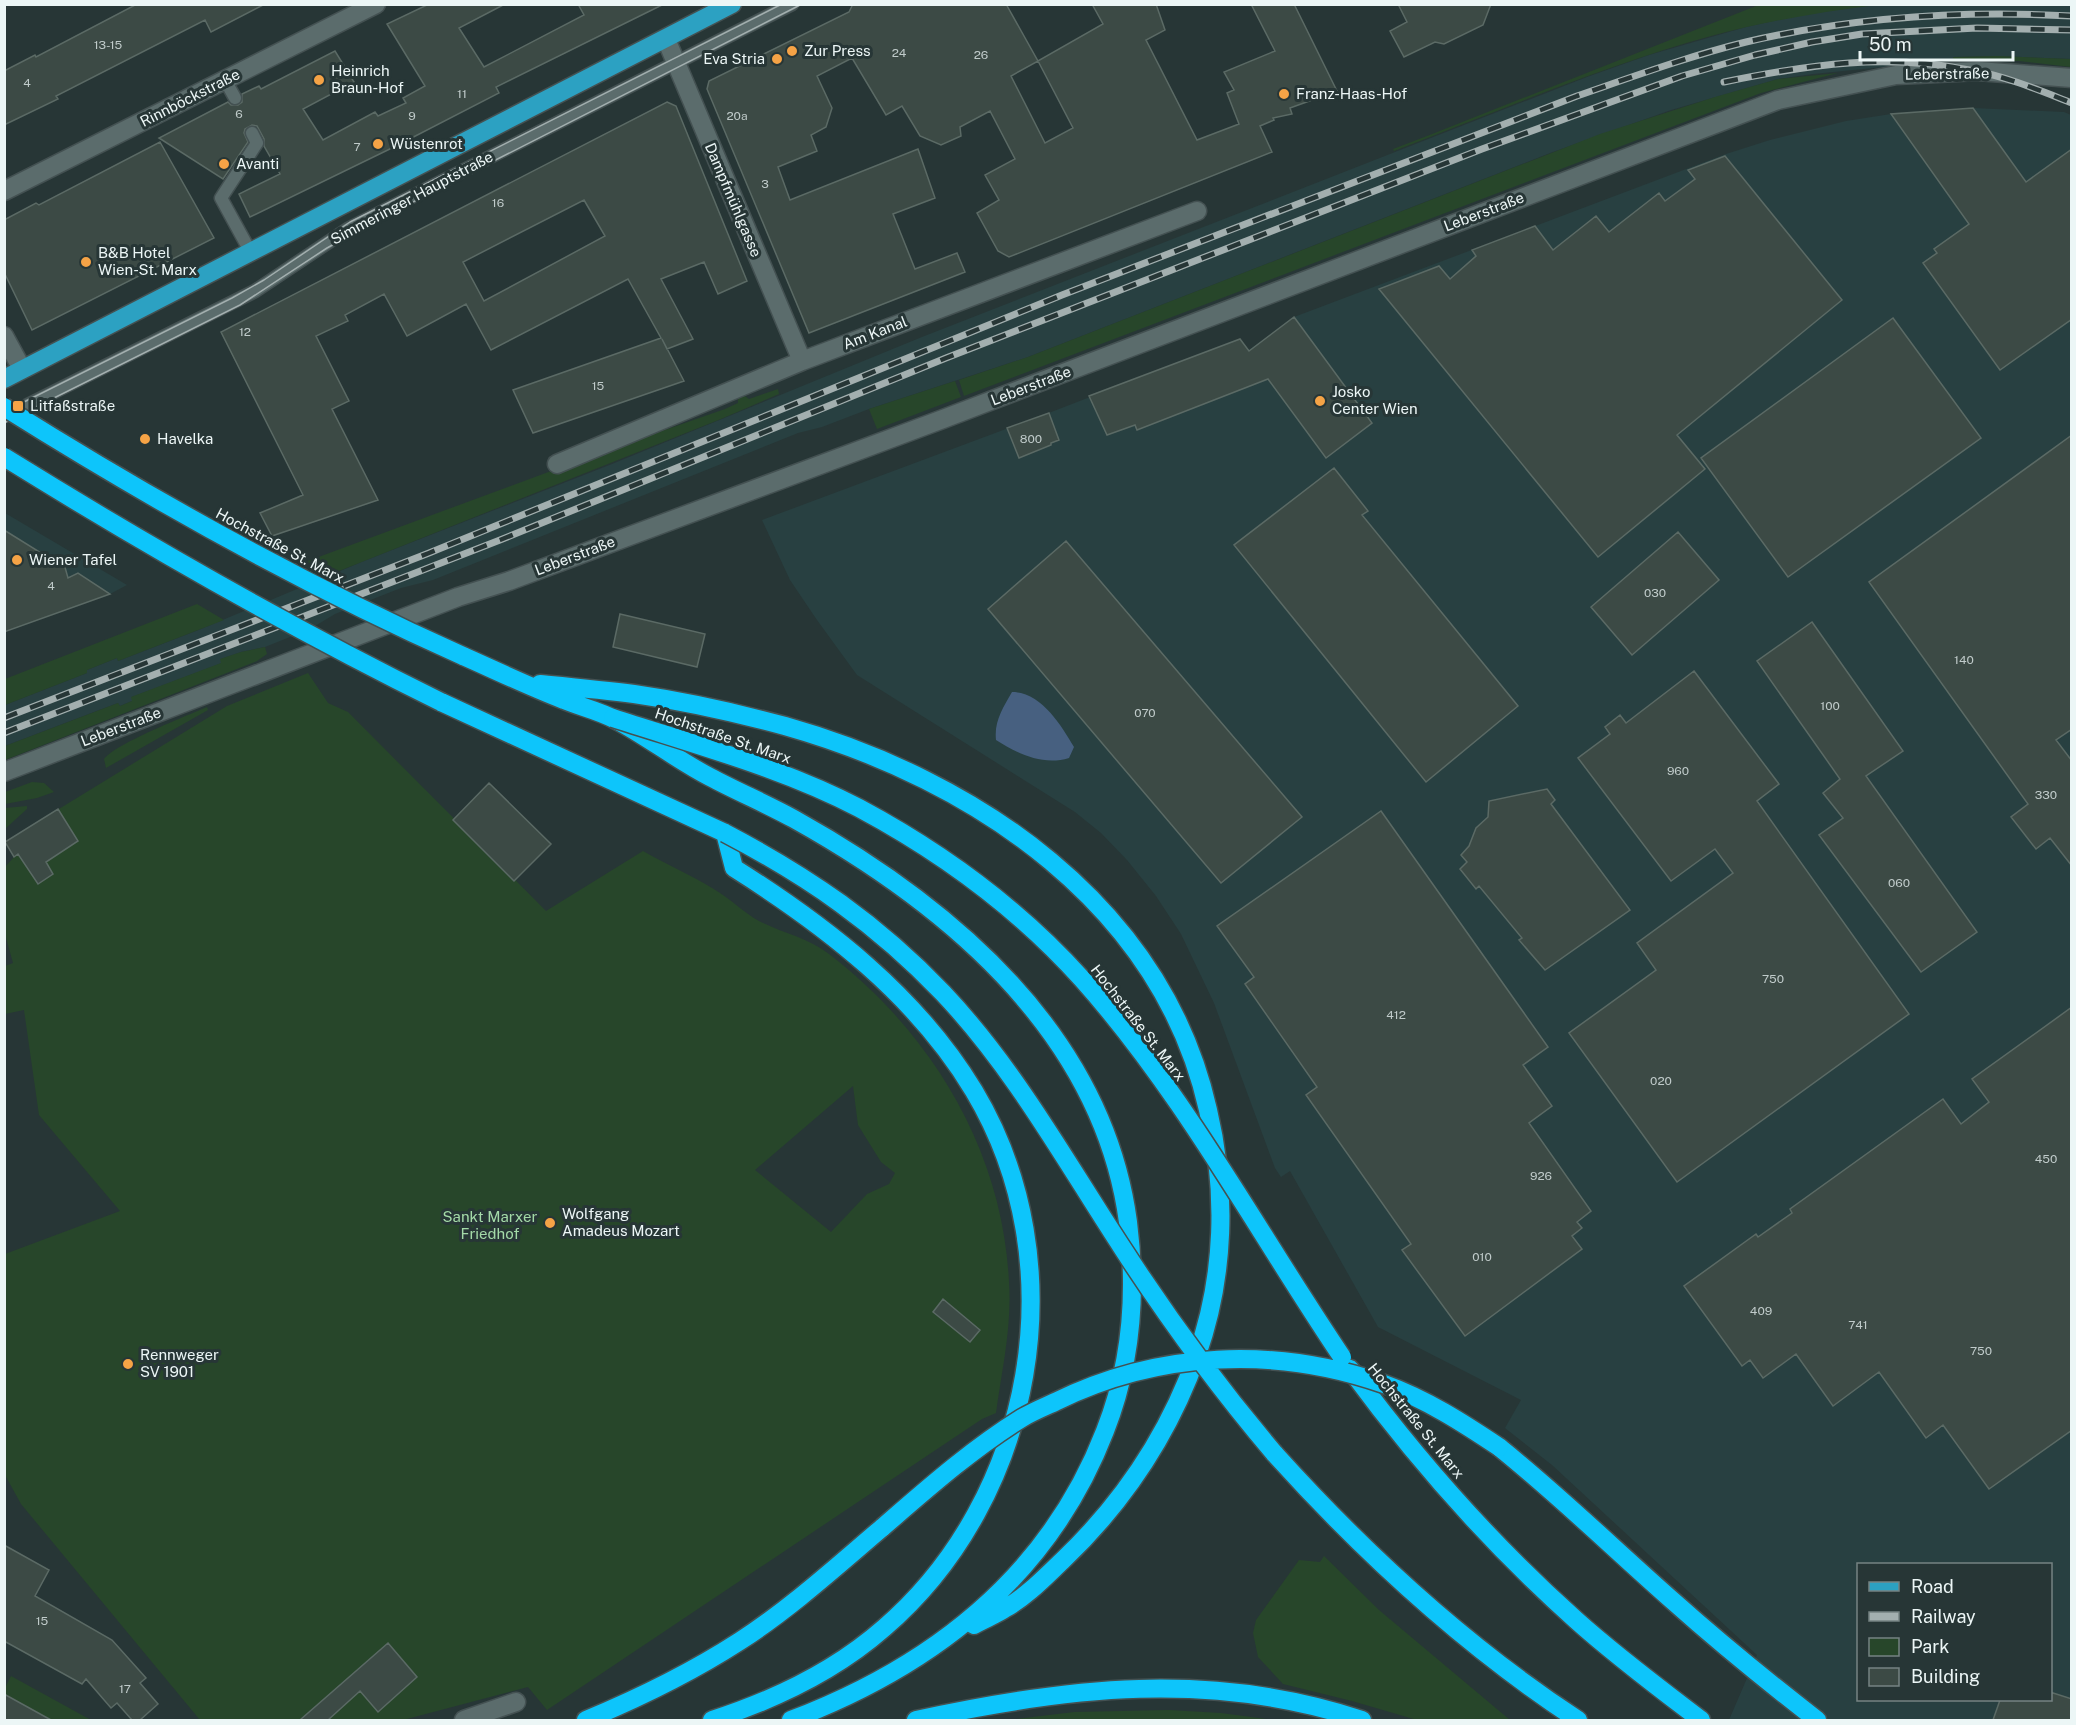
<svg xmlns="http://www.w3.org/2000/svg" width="2076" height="1725" viewBox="0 0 2076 1725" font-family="'Public Sans',sans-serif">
<rect width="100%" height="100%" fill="#273636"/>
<!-- built -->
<path fill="#284041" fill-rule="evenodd" d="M1877,4L2071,5V59L1998,56L1954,57V60L1813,74L1778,79L1671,110L1550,153L1028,357L869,409L822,427L798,433L433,580L401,588L335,614L310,629L265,647L241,652L221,659L222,663L132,697V701L120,706L118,703L94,712L5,746V705L87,673V670L117,658L118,661L201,629L364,561L612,464L922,337L1587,77L1649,55L1746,27L1801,15Z
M1973,108L2064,112L2071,115V1720H1729L1757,1655L1552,1465L1505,1428L1521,1400L1378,1327L1290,1171L1281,1177L1275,1168L1214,1003L1181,934L1156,896L1127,860L1101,833L1075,812L857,675L817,620L790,580L762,520L1041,416L1240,339L1249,350L1294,317L1726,154L1770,140L1846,121L1891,114ZM1858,1564H2050V1700H1858Z
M5,513L127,585L110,594L5,632Z"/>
<!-- green -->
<path fill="#27462a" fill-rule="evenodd" d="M1761,4L1877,5C1821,12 1766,21 1711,36C1603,66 1499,111 1394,151L1393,149L1427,136Z
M1998,56L2071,59V67L2019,61L1954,60L1953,57Z
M1838,73L1761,93L964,396L959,380L1028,357L1600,134L1715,97L1778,79Z
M955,381L961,397L877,429L869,409Z
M778,389L779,394L721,419L329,575L305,562L616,447L725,409L738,403V398L745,396L749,399Z
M197,604L224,620L118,661L117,658L87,670V673L5,705V679Z
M265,647L267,654L257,661L5,760V746L118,703L120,706L132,701L131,697L221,663L220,659L241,652Z
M308,673L328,703L348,712L546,911L643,851C669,866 698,878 723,895C735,903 746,914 759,921C782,933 809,938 829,954C932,1033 1003,1151 1009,1282C1012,1327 1002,1369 996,1413L982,1419L547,1710L528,1687L403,1720H200L21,1504L5,1475V1254L120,1211L39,1115L24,1010L5,1014V966L13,963L5,934V867L14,857L5,842L227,706ZM853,1086L858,1125L881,1162L895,1173L889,1184L867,1194L831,1232L755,1170Z
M207,707L208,710L106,768L104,759C117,743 184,717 207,707Z
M32,782L44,783L54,792L37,798L5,804V792Z
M27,806V809L5,829V808Z
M1324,1556L1379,1610L1510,1720H1417L1352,1701L1283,1684L1258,1657L1253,1633L1256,1620L1299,1560L1320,1562Z
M11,1676L91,1720H51L5,1694V1688Z
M1169,1710L1221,1713L1273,1720H1008L1074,1712Z"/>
<!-- water -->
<path fill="#476080" d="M1012,692C1041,692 1061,725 1074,747L1069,758C1043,766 1018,754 996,740C994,721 1003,708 1012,692Z"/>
<!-- building -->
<path fill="#3c4a45" stroke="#5b6a65" stroke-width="1.5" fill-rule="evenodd" d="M137,4H265L211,32L205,20L56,96L58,99L4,125V71L35,55L36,57Z
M429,4H505L459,28L484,67L584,15L578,4H664L496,87L499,93L396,146L250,217L239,194L280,174L264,146V139L257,126L252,125L245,129L244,133L248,142L223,179L159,138L228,102L231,105H238L242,102V94L259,86L261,89L335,51L354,82L303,109L323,140L375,112L378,116L406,103L403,98L425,86L387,24Z
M853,4H1006L1038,61L1103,24L1092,4H1156L1165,30L1146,40L1197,140L1239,124L1227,93L1234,90L1224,72L1275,51L1251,4H1294L1337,91L1290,108L1292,114L1273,118L1274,120L1260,126L1272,152L1009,257L998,251L977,213L999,200L985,175L1015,159L990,111L960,127L961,136L941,145L920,136L902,106L886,115L852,58L817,76L832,108L826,127L811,135L817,151L778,167L790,200L918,149L935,198L893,214L915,269L957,253L965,272L809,333L707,89L709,81L849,12ZM1038,61L1073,128L1045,143L1011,76Z
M1398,4H1491L1483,25L1444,44L1435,42L1404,57L1390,31L1407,22Z
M667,102L676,106L747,281L718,294L704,262L661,279L693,339L667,349L662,339L684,381L533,433L513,390L661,338L628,279L491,350L466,304L407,336L384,294L345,315L348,321L316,336L349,401L332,409L378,500L272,536L260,513L303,495L221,332ZM584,200L605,236L484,301L463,262Z
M1973,108L2026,182L2072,149V319L2000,370L1923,263L1937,253L1934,249L1969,224L1891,114Z
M160,142L214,238L32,330L4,272V220L36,203L39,205Z
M1725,156L1842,300L1677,435L1705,469L1598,557L1379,289L1439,266L1450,279L1476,256L1472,250L1535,226L1553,250L1596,216L1609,232L1659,193L1665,201L1695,179L1688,170Z
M1294,317L1372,423L1326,458L1268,379L1137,430L1135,425L1107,435L1089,396L1240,339L1249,351Z
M1893,318L1981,438L1788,577L1701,458Z
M1049,413L1059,440L1051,443V445L1019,458L1007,428Z
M2072,435V729L2056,740L2072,761V866L2050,838L2036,849L2011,817L2028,804L1869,582Z
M1334,468L1368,511L1362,515L1518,706L1426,782L1234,545Z
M4,530L57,563L63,560L68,578L78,573L110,594L4,632Z
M1678,532L1719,580L1632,655L1591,607Z
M1066,541L1302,817L1221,883L988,609Z
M620,614L705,634L697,667L613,647Z
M1812,622L1903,751L1866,776L1977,932L1921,972L1819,835L1843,818L1823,793L1840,779L1757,661Z
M1694,671L1779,784L1757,801L1909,1014L1677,1182L1569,1033L1656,970L1637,943L1733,873L1715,849L1671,881L1578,758L1610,734L1605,727L1620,715L1626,723Z
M489,783L551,844L514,881L453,820Z
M1547,789L1555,800L1551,804L1630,910L1545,970L1519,940L1522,938L1479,886L1476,889L1460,869L1467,862L1461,855L1469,846L1476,828L1488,817L1489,801Z
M58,809L78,841L46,862L53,874L38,884L18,854L14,857L5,842Z
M1381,811L1548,1047L1523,1065L1552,1106L1529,1123L1591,1211L1577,1222L1582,1228L1572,1236L1582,1249L1465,1336L1402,1250L1411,1244L1306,1095L1317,1087L1245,984L1254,977L1217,926Z
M2072,1007V1430L1989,1489L1943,1425L1926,1438L1879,1372L1833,1406L1796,1354L1763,1378L1750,1360L1742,1366L1684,1286L1756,1234L1758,1237L1792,1213L1790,1209L1943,1099L1961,1124L1989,1102L1972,1079Z
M943,1299L980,1330L970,1342L933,1312Z
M4,1545L49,1570L35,1596L112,1640L146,1678L140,1683L158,1704L140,1720H132L117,1703L111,1708L86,1679L82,1684L4,1641Z
M388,1643L417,1677L378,1712L360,1691L328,1720H300Z
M2050,1692L2072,1699V1720H1993L2000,1700H2050Z
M4,1694L51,1720H4Z"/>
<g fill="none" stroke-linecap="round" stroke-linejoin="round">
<!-- lane casing -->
<g stroke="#445152" stroke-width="15">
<path id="lane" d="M225,80L235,98
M250,251L221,198L257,143L252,133
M8,415L255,291L348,229L792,4"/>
</g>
<!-- street casing -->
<g stroke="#445152" stroke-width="21">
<path id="street" d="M666,39L802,361
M4,191L376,4
M557,464L802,361L1197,211
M464,1720L516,1702"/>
</g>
<!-- secondary casing -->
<g stroke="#445152" stroke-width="21">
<path id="secondary" d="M4,336L22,369
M4,772L458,597L509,581L943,419L1778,100L1896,75L1978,71L2072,78"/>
</g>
<!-- primary casing -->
<g stroke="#445152" stroke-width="21">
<path id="primary" d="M4,379L732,4"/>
</g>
<!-- highway casing -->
<g stroke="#445152" stroke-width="21">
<path id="highway" d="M463,656C497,671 530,687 564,700C581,707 600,711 616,720C648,737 677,760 710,777C738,792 767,804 794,819C950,906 1103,1035 1128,1222C1137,1293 1131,1365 1105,1431C1049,1576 933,1666 791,1720
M540,684C571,687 603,690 634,694C683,701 737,713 785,726C976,780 1162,905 1208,1110C1227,1190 1225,1276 1197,1355C1169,1434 1123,1503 1062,1561C1045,1577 1027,1596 1006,1608C996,1615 984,1619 974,1625
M441,702L725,833L734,868C826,926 917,996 974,1091C1077,1263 1035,1498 884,1628C835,1671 774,1700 712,1720
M1350,1369C1417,1460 1492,1545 1576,1620C1616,1656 1659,1688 1701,1720
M1499,1447C1560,1496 1615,1550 1673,1601C1720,1643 1768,1682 1817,1720
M1274,1453C1365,1554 1465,1646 1578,1720
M586,1720C639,1698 692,1672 740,1641C791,1608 837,1566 883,1527
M916,1720C1067,1687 1212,1670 1362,1720"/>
</g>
<!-- lane -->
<use href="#lane" stroke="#5b6c6c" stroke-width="12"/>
<!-- street -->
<use href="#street" stroke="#5b6c6c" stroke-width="18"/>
<!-- secondary -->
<use href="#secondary" stroke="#5b6c6c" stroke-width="18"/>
<!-- primary -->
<use href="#primary" stroke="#2ca1c2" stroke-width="18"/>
<!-- highway -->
<use href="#highway" stroke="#0dc5fb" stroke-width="18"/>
<!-- tram -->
<path stroke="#a3afaf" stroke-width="1.5" d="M4,412L232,298L264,280L350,222L782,4
M4,423L240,305L327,248L370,224L802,4"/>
<!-- rail casing -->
<g stroke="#a3afaf" stroke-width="7">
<path id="rail" d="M1724,82C1812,64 1886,53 1975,71C2008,77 2041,91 2072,103
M4,718L429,553L1062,295L1577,96C1632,77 1689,56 1746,42C1853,17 1962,10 2072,16
M4,733L500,540L946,358L1482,149L1682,76L1755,55L1812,42L1862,34L1977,28L2072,30"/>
</g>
<!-- rail -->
<use href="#rail" stroke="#273636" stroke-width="4.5" stroke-dasharray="14" stroke-linecap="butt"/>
<!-- highway-bridge casing -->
<g stroke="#445152" stroke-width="21" stroke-linecap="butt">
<path id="highway-bridge" d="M4,407C152,500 304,585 463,656
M4,457C146,545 291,628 441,702
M613,718C696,745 782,768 859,808C943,853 1019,909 1082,979C1183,1092 1257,1231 1342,1357
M725,833C809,877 877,924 943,993C1015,1069 1066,1162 1123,1249C1169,1320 1219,1388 1274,1453
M883,1527C928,1488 972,1449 1022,1418C1032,1412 1044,1407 1055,1402C1158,1351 1276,1346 1384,1384C1426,1399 1463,1423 1499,1447"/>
</g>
<!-- highway-bridge -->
<use href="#highway-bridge" stroke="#0dc5fb" stroke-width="18"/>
</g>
<!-- markers -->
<g fill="#f5a346" stroke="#273636" stroke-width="2">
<circle cx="792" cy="51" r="6"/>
<circle cx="777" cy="59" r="6"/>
<circle cx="319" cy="80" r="6"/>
<circle cx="1284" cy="94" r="6"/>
<circle cx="378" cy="144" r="6"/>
<circle cx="224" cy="164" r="6"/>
<circle cx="86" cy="262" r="6"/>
<circle cx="1320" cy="401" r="6"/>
<rect x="12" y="400" width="12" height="12" rx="3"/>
<circle cx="145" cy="439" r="6"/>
<circle cx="17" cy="560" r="6"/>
<circle cx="550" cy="1223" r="6"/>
<circle cx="128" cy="1364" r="6"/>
</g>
<g text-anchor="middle" stroke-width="6" stroke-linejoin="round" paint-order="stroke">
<!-- number labels -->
<g font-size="12" fill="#c0cbca">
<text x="108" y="49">13-15</text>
<text x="899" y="57">24</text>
<text x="981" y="59">26</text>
<text x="27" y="87">4</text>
<text x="462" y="98">11</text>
<text x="239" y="118">6</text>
<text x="412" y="120">9</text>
<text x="737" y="120">20a</text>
<text x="357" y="151">7</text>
<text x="765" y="188">3</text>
<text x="498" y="207">16</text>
<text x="245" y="336">12</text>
<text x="598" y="390">15</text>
<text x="1031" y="443">800</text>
<text x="51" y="590">4</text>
<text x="1655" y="597">030</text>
<text x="1964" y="664">140</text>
<text x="1830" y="710">100</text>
<text x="1145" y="717">070</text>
<text x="1678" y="775">960</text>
<text x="2046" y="799">330</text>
<text x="1899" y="887">060</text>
<text x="1773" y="983">750</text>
<text x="1396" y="1019">412</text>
<text x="1661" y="1085">020</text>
<text x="2046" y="1163">450</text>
<text x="1541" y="1180">926</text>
<text x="1482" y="1261">010</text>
<text x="1761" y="1315">409</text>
<text x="1858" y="1329">741</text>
<text x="1981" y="1355">750</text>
<text x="42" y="1625">15</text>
<text x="125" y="1693">17</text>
</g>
<!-- poi labels -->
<g font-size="15" fill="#ecf6f6" stroke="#273636" text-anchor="start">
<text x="804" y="56">Zur Press</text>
<text x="765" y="64" text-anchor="end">Eva Stria</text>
<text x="331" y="76">Heinrich<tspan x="331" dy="17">Braun-Hof</tspan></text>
<text x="1296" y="99">Franz-Haas-Hof</text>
<text x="390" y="149">Wüstenrot</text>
<text x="236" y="169">Avanti</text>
<text x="98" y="258">B&amp;B Hotel<tspan x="98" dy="17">Wien-St. Marx</tspan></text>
<text x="1332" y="397">Josko<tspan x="1332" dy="17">Center Wien</tspan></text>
<text x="30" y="411">Litfaßstraße</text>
<text x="157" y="444">Havelka</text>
<text x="29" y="565">Wiener Tafel</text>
<text x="562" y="1219">Wolfgang<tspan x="562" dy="17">Amadeus Mozart</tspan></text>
<text x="140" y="1360">Rennweger<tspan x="140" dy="17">SV 1901</tspan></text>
</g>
<!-- street labels -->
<g font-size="15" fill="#ecf6f6" stroke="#273636">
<text transform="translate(1947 74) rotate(-1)" y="5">Leberstraße</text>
<text transform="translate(190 98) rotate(-27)" y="5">Rinnböckstraße</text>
<text transform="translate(412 198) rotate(-28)" y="5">Simmeringer Hauptstraße</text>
<text transform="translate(733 200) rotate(67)" y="5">Dampfmühlgasse</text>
<text transform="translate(1484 212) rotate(-21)" y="5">Leberstraße</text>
<text transform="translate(875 333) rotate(-21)" y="5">Am Kanal</text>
<text transform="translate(1031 386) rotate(-21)" y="5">Leberstraße</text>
<text transform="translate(280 546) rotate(28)" y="5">Hochstraße St. Marx</text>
<text transform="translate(575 556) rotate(-21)" y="5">Leberstraße</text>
<text transform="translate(121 727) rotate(-21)" y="5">Leberstraße</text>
<text transform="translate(723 736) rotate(19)" y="5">Hochstraße St. Marx</text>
<text transform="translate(1138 1023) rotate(52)" y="5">Hochstraße St. Marx</text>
<text transform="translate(1416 1421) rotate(51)" y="5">Hochstraße St. Marx</text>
</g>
<!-- park labels -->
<g font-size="15" fill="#a4daa8" stroke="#273636">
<text x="490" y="1222">Sankt Marxer<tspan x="490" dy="17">Friedhof</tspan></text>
</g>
</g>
<!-- border -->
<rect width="2076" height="1725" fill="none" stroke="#ecf6f6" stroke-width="12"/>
<!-- legend -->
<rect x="1857" y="1563" width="195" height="138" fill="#273636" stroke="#768383" stroke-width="1.5"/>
<rect x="1869" y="1582" width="30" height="9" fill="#2ca1c2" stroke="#768383" stroke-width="1.5"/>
<text x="1911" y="1593" font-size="18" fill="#ecf6f6">Road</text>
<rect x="1869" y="1612" width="30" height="9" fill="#a3afaf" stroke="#768383" stroke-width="1.5"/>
<text x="1911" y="1623" font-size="18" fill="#ecf6f6">Railway</text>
<rect x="1869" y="1638" width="30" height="18" fill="#27462a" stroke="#768383" stroke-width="1.5"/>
<text x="1911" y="1653" font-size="18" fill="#ecf6f6">Park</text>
<rect x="1869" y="1668" width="30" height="18" fill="#3c4a45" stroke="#768383" stroke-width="1.5"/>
<text x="1911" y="1683" font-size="18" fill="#ecf6f6">Building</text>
<!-- scale -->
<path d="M1860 51v9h153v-9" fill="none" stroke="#ecf6f6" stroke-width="3"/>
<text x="1869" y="51" font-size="18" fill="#ecf6f6" stroke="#273636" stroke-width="4.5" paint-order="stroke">50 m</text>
</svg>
